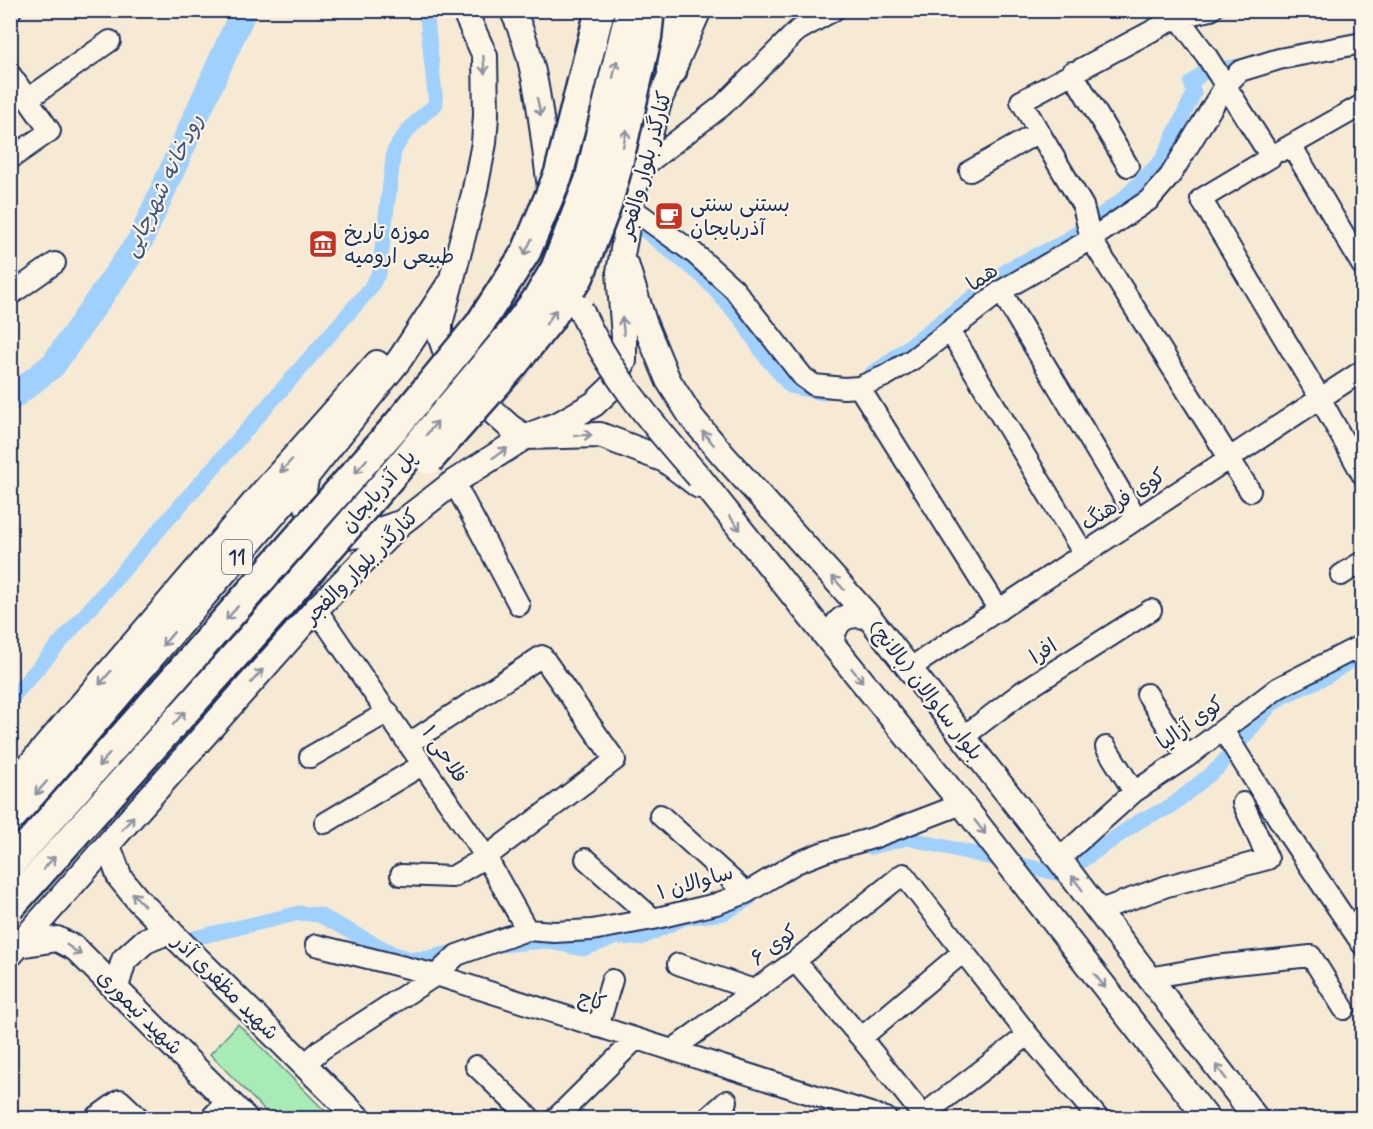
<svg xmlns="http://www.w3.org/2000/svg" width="1373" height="1129" viewBox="0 0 1373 1129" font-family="Mynerve,'Playpen Sans Arabic',sans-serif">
<rect width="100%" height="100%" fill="#f6ead4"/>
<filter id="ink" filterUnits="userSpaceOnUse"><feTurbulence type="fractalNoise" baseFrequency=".0167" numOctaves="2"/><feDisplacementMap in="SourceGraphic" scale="12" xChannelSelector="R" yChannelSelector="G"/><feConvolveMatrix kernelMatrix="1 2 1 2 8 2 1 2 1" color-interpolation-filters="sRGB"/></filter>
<g filter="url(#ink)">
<!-- green -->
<path fill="#a8ebb6" stroke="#628d8a" stroke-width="1.5" d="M238,1024L332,1118H272L210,1054Z"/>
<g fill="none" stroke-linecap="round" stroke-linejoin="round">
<!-- canal -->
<path stroke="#a0d0fd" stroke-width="15" d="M631,212L644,230L702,276L741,319L764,355L790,386L822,393
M872,373L882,367L1010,268L1064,242L1123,199L1162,160L1194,93L1191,83L1205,71L1249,65
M10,700L369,290L379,273L394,151C405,131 419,118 436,104L426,10
M871,847L907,838L1060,874L1067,871L1141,820L1170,807L1218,768L1270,706L1284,696L1326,677L1362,654
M194,938L300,913L319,915L394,954L411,959L428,958L462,950
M500,945L545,941L583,949L617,937L641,938L684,918L724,913L750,898"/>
<!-- river -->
<path stroke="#a0d0fd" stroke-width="26" d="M10,399L53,365L141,239L244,10"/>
<!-- minor casing -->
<g stroke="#1b2f5e" stroke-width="24">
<path id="minor" d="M1211,10L1178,17L1206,55L1271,157L1201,199L1320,398L1362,474
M10,11L11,10
M1072,72L1128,166
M10,74L50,131L10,159
M28,99L110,41
M1039,132L1083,206L1091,239L1250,491
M1291,145L1362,265
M1281,151L1362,105
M640,169L722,106L797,31L834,10
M970,171L1039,132L1021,101L1178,17L1175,10
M631,208L694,253L734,289L803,377L814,385L844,388L859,387L885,376L913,359L1001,291L1091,239L1149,200L1170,176L1225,86L1240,71L1279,59L1362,43
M1001,291L1137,519
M10,295L55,263
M950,331L1084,554
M859,387L999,610
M454,482L519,605
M1341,575L1362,562
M316,609L486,857L527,930
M910,668L1362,371
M1147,694L1187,757
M1223,730L1290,837L1362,944
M963,737L1022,692L1151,610
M1106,747L1134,792
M310,757L388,712
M660,815L746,893
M325,823L422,765
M586,859L653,919
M1059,859L1134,792L1187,757L1278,688L1362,645
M401,875L452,877L486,857L615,760L542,656L408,744
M1097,911L1167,886L1268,859L1243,803
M316,945L436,975L886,1118
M795,961L861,1038L925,1118
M678,964L754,990
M1149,978L1215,966L1311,956L1344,1009
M598,1027L612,980
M861,1038L963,952
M672,1050L795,961L903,874L1028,1035L1098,1118
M305,1064L322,1049L436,975L457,955L527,930L554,932L592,930L653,919L716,904L746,893L796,863L824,852L873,838L962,804
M476,1066L530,1118
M935,1106L1028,1035
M95,1118L120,1100L139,1118
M211,1118L228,1100
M556,1118L636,1039
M708,1118L727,1101"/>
</g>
<!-- major casing -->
<g stroke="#1b2f5e" stroke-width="28">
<path id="major" d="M464,10L485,56L486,115L484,143L474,194L440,324V336L448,359L480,400L510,427L525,437L600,435L665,460L699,486
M512,10C542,69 542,148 554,212C556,227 561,242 565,256
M627,267L644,322L668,380L692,418L723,455L869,617L1059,859L1256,1118
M307,476C305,483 303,491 305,499C308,518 328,536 347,536C364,536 382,529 397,524
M699,477L832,644L962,804L1207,1118
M832,644C833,620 846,611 869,617
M10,788L262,493L377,363
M10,823L307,476L400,359L451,281
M108,846L120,878L138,900L358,1118
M19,945L57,939L76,949L245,1118
M10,955L316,609L401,523L454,482L525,437L561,423L594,404L612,387L624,361V337L619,272L633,194L660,99L699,10
M116,987L124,960L145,941L170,931"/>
</g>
<!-- highway casing -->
<g stroke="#1b2f5e" stroke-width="33">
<path id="highway" d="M672,71L674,10"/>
</g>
<!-- minor -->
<use href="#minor" stroke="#fcf5e5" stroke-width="20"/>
<!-- major -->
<use href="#major" stroke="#fcf5e5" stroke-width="24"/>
<!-- highway -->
<use href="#highway" stroke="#fcf5e5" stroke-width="28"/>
<!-- major-bridge casing -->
<g stroke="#1b2f5e" stroke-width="28" stroke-linecap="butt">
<path id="major-bridge" d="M580,308C608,372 653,425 699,477"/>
</g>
<!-- highway-bridge casing -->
<g stroke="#1b2f5e" stroke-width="33" stroke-linecap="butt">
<path id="highway-bridge" d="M429,460L515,363L548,322L579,277L607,205L617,169L647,37L649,18L647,10
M10,865L397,425L479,325L526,252L559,173L600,10
M10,907L273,613L401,465L510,335L539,296L555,269L589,181L630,10"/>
</g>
<!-- major-bridge -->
<use href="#major-bridge" stroke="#fcf5e5" stroke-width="24"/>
<!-- highway-bridge -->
<use href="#highway-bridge" stroke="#fcf5e5" stroke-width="28"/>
</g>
<!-- one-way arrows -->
<defs><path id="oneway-shaft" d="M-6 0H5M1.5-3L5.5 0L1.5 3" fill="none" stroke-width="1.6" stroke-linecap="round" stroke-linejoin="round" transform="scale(1.5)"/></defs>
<g stroke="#8c92a2">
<use href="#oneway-shaft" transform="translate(484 65) rotate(86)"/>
<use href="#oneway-shaft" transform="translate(615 69) rotate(-77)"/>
<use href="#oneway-shaft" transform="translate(539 107) rotate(78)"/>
<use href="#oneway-shaft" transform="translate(625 138) rotate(-77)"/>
<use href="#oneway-shaft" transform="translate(528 247) rotate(115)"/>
<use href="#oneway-shaft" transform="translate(551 317) rotate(-55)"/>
<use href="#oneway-shaft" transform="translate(623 326) rotate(-96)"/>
<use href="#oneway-shaft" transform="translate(432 428) rotate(-50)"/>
<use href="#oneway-shaft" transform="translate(583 435) rotate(-1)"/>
<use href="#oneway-shaft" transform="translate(708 438) rotate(-130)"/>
<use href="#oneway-shaft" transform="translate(500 453) rotate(-33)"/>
<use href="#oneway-shaft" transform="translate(286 466) rotate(132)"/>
<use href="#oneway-shaft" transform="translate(361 466) rotate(131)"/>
<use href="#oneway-shaft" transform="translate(735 523) rotate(52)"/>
<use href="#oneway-shaft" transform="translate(838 583) rotate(-132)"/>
<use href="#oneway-shaft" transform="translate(232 613) rotate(131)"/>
<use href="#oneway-shaft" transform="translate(168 639) rotate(130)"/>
<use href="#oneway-shaft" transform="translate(857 675) rotate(51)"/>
<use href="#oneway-shaft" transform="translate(257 676) rotate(-49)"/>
<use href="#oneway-shaft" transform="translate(105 678) rotate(130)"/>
<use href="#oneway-shaft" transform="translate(179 718) rotate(-48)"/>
<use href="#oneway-shaft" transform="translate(104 760) rotate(132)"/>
<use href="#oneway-shaft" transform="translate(41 788) rotate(131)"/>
<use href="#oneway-shaft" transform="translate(128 823) rotate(-49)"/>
<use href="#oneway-shaft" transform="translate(980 827) rotate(52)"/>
<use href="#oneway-shaft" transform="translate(49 863) rotate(-48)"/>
<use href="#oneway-shaft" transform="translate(1077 883) rotate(-127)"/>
<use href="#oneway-shaft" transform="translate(138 899) rotate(-133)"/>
<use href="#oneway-shaft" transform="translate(74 950) rotate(35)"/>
<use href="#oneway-shaft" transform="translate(1100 981) rotate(52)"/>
<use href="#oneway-shaft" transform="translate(1221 1072) rotate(-127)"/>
</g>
</g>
<!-- icons -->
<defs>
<g id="cafe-square" transform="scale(1.5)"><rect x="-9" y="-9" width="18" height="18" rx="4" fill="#c8321e" stroke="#fcf5e5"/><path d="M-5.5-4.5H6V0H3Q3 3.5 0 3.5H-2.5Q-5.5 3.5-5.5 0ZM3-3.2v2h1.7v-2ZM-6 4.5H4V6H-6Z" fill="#fff"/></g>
<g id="museum-square" transform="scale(1.5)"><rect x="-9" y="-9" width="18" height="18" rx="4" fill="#c8321e" stroke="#fcf5e5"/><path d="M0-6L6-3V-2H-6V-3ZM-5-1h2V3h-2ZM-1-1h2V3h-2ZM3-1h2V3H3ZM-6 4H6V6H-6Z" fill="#fff"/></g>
</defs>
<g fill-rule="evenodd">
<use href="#cafe-square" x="669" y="216"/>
<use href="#museum-square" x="323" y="244"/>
</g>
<g text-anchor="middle" stroke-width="4.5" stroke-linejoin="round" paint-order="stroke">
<!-- shield labels -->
<rect fill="#fcf5e5" stroke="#5e6a86" stroke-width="1.5" x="222" y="540" width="30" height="34" rx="4.5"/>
<g font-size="20" font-weight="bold" fill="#1b2f5e">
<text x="237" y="564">11</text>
</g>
<!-- street labels -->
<g font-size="21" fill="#1b2f5e" stroke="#fcf5e5">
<text transform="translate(645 165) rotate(-75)" y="7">کنارگذر بلوار والفجر</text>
<text transform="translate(982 277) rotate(-35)" y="7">هما</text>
<text transform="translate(378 491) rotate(-49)" y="7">پل آذربایجان</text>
<text transform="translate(1123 499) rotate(-33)" y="7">کوی فرهنگ</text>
<text transform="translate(361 566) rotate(-45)" y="7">کنارگذر بلوار والفجر</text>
<text transform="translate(1043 651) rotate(-33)" y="7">افرا</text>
<text transform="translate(926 690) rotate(52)" y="7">بلوار ساوالان (بالانج)</text>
<text transform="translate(1190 723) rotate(-36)" y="7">کوی آزالیا</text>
<text transform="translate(445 754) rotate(56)" y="7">فلاحی ۱</text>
<text transform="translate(695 882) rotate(-16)" y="7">ساوالان ۱</text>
<text transform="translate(774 945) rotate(-37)" y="7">کوی ۶</text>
<text transform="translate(226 987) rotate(45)" y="7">شهید مظفری آذر</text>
<text transform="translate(592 1000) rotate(18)" y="7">کاج</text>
<text transform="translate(140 1012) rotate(45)" y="7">شهید تیموری</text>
</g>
<!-- poi labels -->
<g font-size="21" fill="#1b2f5e" stroke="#fcf5e5" text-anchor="start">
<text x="690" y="211">بستنی سنتی<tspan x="690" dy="24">آذربایجان</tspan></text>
<text x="344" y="239">موزه تاریخ<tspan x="344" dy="24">طبیعی ارومیه</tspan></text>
</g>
<!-- water labels -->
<g font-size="22" font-style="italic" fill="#3c5786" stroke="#fcf5e5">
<text transform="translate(162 185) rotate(-64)" y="8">رودخانه شهرچایی</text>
</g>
</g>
<!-- margin -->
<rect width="1373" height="1129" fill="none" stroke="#fcf5e5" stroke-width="36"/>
<rect x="18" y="18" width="1337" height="1093" fill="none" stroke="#1b2f5e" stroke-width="2" filter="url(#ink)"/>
</svg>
